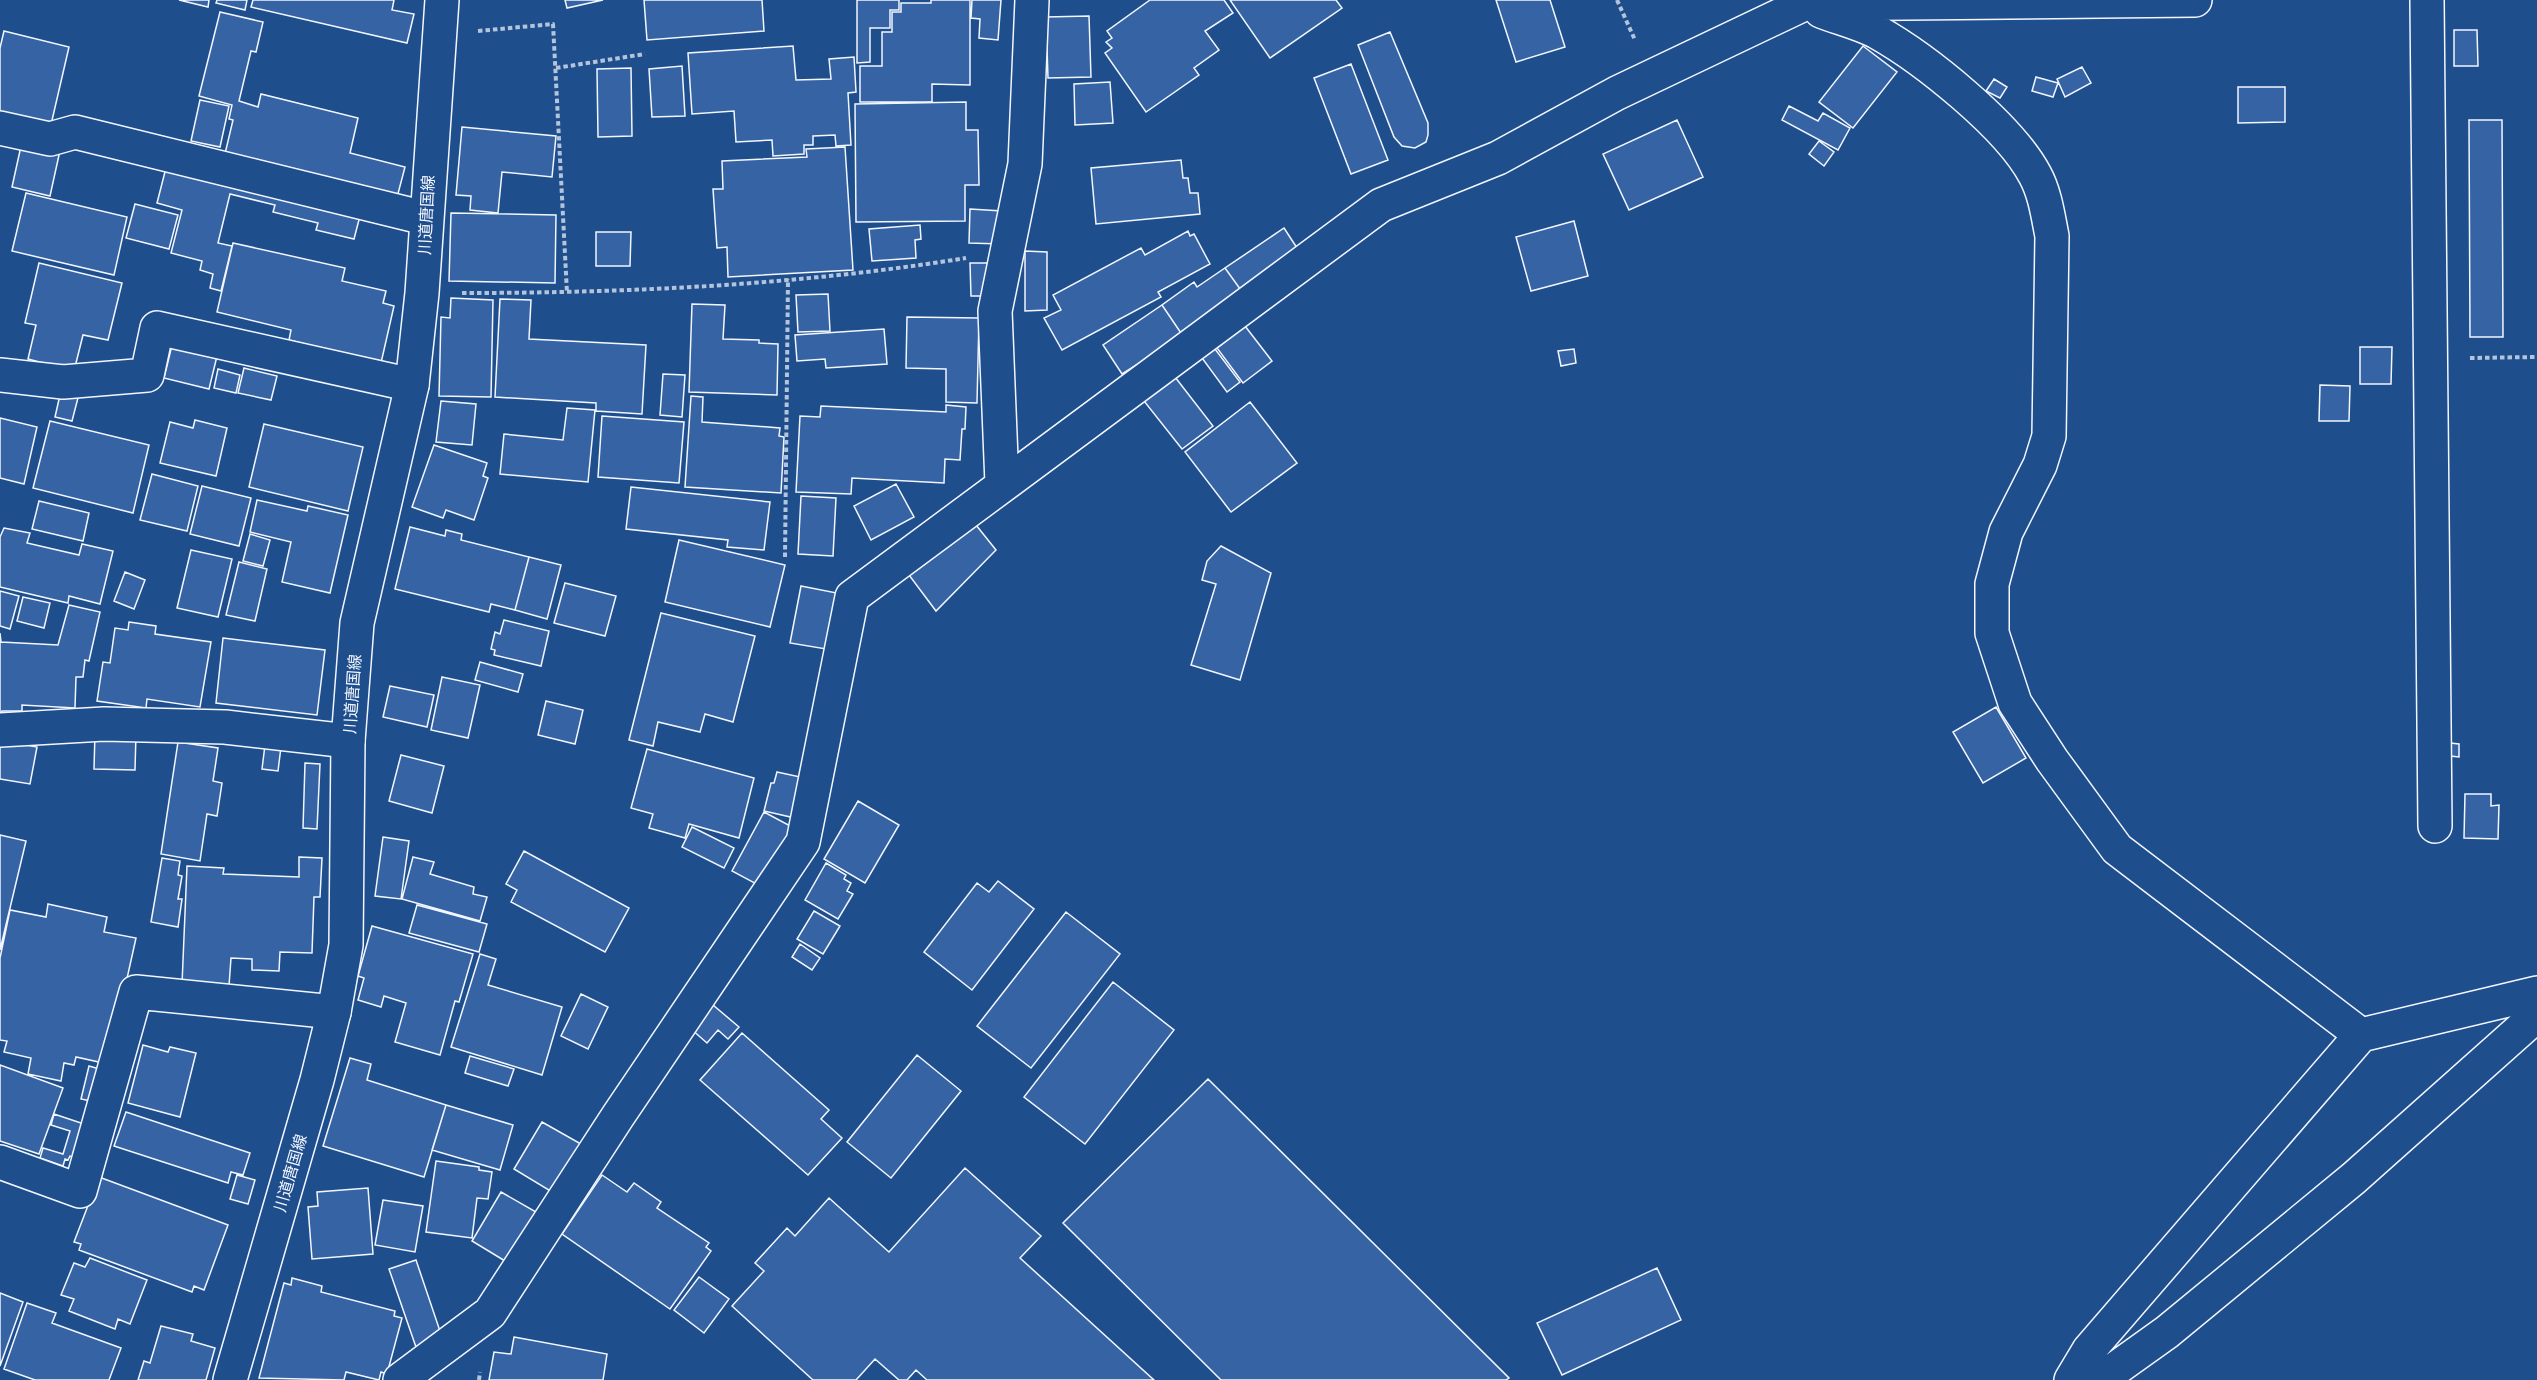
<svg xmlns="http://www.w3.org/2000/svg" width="2537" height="1380" viewBox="0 0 2537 1380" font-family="Inter,'Noto Sans JP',sans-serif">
<rect width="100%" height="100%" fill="#1f4e8c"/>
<!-- building -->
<path fill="#3563a3" stroke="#f2f6ff" stroke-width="1.5" d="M179,0H209L208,7Z
M217,0H247L245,10L216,3Z
M253,0H394L392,10L414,14L407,43L251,7Z
M565,0H603L567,8Z
M644,0H762L764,31L647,40Z
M857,0H899V10H890V28H870V62L857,63Z
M931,0H970V85L932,84V102H860V66H882V32H892V12H901V3H931Z
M972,0H1001L998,40L979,38L980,19L971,18Z
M1150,0H1224L1233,13L1205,31L1219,50L1194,68L1199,75L1146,112L1105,53L1112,48L1106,42L1112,38L1107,31Z
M1230,0H1336L1342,8L1270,58Z
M1496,0H1550L1565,47L1516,62Z
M220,12L263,22L256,52L251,51L239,101L258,107L261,94L358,118L350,153L405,167L395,205L224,158L233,120L229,119L232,105L199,96Z
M1089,16L1091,77L1048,78L1046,17Z
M2454,30H2477L2478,66H2454Z
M4,31L69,47L50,129L0,118V48Z
M1390,32L1428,123V135L1426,142L1415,148L1402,146L1394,137L1358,45Z
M793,46L796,80L831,79L829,59L854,57L856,92L848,93L851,145L836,146L835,135L813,136V145H804V154L773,156L772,140L736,142L734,111L692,114L688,53Z
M1863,46L1897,72L1853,128L1819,102Z
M1351,64L1388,160L1351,174L1314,78Z
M682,66L685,116L652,117L649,69Z
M2082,67L2091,83L2065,97L2057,79Z
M631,68L632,136L598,137L597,69Z
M2036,77L2058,83L2053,97L2032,91Z
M1994,79L2007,87L2000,98L1986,91Z
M1110,82L1113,123L1075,125L1074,84Z
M2238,87H2285V122L2238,123Z
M200,100L229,106L220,147L191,141Z
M966,102V130H978L979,185H965V221L856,222L855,104Z
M1789,106L1818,121L1823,113L1850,128L1838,150L1782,120Z
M1677,120L1703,177L1629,210L1603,154Z
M2469,120H2502L2503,337H2470Z
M462,127L556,136L552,177L502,172L498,213L470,210L471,196L456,195Z
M23,137L61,146L50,196L12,187Z
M1819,141L1834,152L1824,166L1809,154Z
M845,147L853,270L728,277L727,247L717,248L713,189H723L722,161L807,157L806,149Z
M1181,160L1183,178H1188L1190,193H1198L1200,214L1096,224L1091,168Z
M167,164L361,212L354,239L316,230L318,223L273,212L275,205L230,194L218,243L232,246L221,291L210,288L213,274L200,270L202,261L171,253L182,210L157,203Z
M26,193L127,217L114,275L12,251Z
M135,204L178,215L169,249L126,238Z
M970,209L1002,211L1001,244L969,243Z
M451,213L556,215L555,283L449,281Z
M1574,221L1588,276L1531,291L1516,237Z
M920,225L921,239L915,240L916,258L872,261L869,229Z
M1284,228L1301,254L1243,293L1225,268Z
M1188,231L1190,236L1194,234L1210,264L1158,292L1161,297L1062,350L1044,318L1061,310L1053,295L1141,248L1145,255Z
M596,232H631L630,266H596Z
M233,243L345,268L342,281L386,291L383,303L394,306L381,363L289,340L291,330L217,312Z
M1025,251L1047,252V310L1025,311Z
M39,263L122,283L108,340L83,335L74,371L28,359L36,325L25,323Z
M970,263H994L990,296H971Z
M1225,268L1243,293L1183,336L1162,305L1194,282L1197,287Z
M828,294L830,331L798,332L796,295Z
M451,298L493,300L491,397L439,396L441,317L450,318Z
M500,299L531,300L529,339L646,345L642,414L596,411V403L495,397Z
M692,304L725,305L723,339L759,340V343L778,344L777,395L689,392Z
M1162,305L1183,336L1122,374L1103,345Z
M907,317L979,318L977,403L946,402V369L906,368Z
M1245,326L1272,361L1243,383L1217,348Z
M884,329L887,364L826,368L825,359L797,361L795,335Z
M173,341L218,352L209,389L164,378Z
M2360,347H2392L2391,384H2360Z
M1215,349L1240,382L1227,392L1202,358Z
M1574,349L1576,363L1561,366L1558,351Z
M244,368L277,376L271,400L238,393Z
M218,369L240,375L236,393L214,388Z
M663,374L685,375L682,417L660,415Z
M1175,377L1213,426L1182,449L1144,401Z
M2320,385L2350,386L2349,421H2319Z
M62,386L80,390L72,421L55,417Z
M691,396L703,397L702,422L780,428L779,436L784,437L781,493L685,487Z
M441,401L476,404L472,445L436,442Z
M1250,402L1297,463L1231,512L1185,452Z
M946,405L966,407L965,429H962L960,460L945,459L944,483L852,478L851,494L796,492L800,416L820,417L821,406L946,412Z
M567,408L595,410L588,482L500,474L504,434L563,440Z
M602,416L684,422L679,483L598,477Z
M0,418L37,427L24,484L0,478Z
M195,420L227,428L216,476L160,463L170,422L193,428Z
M50,421L149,445L133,513L33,488Z
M264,424L363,447L348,511L249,487Z
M434,445L487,463L483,476L488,478L474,520L446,510L443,518L412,507Z
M152,474L198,486L187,531L140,520Z
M896,484L914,517L871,540L854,506Z
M202,486L251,498L239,546L190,534Z
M631,487L770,502L764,550L727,547L728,540L626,529Z
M801,496L836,498L833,556L798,554Z
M257,500L307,511L308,506L348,515L330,593L282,582L291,542L250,532Z
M39,501L89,513L83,541L32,529Z
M976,525L996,550L936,611L906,571Z
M410,527L445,536L446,530L462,534L461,540L529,557L515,610L491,604L489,612L395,589Z
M4,528L30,533L27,543L79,555L82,544L113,551L100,604L69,596L68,603L0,587V537Z
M250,534L270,540L263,566L243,561Z
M679,540L785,565L770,627L665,602Z
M1221,546L1271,573L1240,680L1191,665L1216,584L1202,580L1207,561Z
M191,550L232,559L218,617L177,608Z
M529,557L561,565L547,619L515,610Z
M239,562L267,569L255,621L226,615Z
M125,572L145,580L134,609L114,601Z
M565,583L616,596L605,636L554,623Z
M801,586L842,594L832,650L790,643Z
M0,591L19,596L10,629L0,626Z
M23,597L50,603L44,628L17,621Z
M69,605L100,612L89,661L85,660L83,677H76L75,708L22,705V711H2L0,716V633L1,642L58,645Z
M661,613L755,636L733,722L705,714L700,732L658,722L653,746L629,740Z
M504,620L549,631L541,666L494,655L495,650L491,649L495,632L500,634Z
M129,622L156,626L155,634L211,642L200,707L147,699L146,708L97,701L103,662L110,663L115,628L128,630Z
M223,638L325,650L317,715L216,703Z
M480,662L523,674L518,692L475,680Z
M442,677L480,685L468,738L431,730Z
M390,686L434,695L427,727L383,717Z
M546,701L583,710L575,744L538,735Z
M1996,707L2026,758L1983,783L1953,732Z
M95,733L136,734L135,770L94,769Z
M0,740L37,747L30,784L0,779Z
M178,742L218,748L213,781L222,783L217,816L207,814L200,861L161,854Z
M2450,743L2459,744V757L2450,756Z
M265,745L281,747L278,771L262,769Z
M647,749L754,778L739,838L689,824L685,838L649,828L653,814L631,808Z
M401,755L444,766L432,813L389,801Z
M305,763L320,764L317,829L303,828Z
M777,772L805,778L795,818L764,811L771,783H774Z
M2465,794H2491V806L2499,805L2498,839L2464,838Z
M858,801L899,825L865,883L824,859Z
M764,812L796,829L764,888L732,871Z
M692,827L734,848L724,868L682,847Z
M0,835L26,841L0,950Z
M383,837L409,841L401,899L375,896Z
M524,851L629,908L605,952L511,902L517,890L506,884Z
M299,857L322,858L320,897H314L312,953L280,952L279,971L252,970V959L231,958L229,986L182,984L187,866L224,868L223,874L299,877Z
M413,857L434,862L430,874L474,887L473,894L487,897L480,921L402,899Z
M162,858L180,861L178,875L182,876L178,899H182L178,927L151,922Z
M826,863L846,875L844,879L851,883L847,891L853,894L838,919L805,900Z
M998,881L1034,909L972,990L924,952L977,883L989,892Z
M48,904L107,917L104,932L136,938L108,1064L76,1057L74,1065L64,1063L61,1081L28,1074L31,1058L4,1052L7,1041L0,1040V958L10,910L46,917Z
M417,905L487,924L479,952L409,933Z
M814,911L840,926L823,954L797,939Z
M1066,912L1120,954L1031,1068L977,1026Z
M372,926L473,954L459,1002L455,1001L440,1055L395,1042L406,1003L384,996L381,1007L358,1000L364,978L358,976Z
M800,944L820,958L812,970L792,957Z
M480,954L496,959L488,985L562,1007L542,1075L451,1047Z
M1113,982L1174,1030L1085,1144L1024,1097Z
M581,994L608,1007L588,1049L561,1036Z
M713,1005L739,1027L728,1039L718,1030L707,1043L691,1029Z
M742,1033L829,1110L821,1119L842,1138L808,1175L700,1080Z
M143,1045L168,1052L170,1047L196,1053L180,1117L128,1103Z
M917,1055L961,1091L891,1178L847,1142Z
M470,1056L514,1069L508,1086L465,1073Z
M350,1058L371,1064L367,1080L446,1105L424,1177L323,1146Z
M0,1065L63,1088L39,1154L0,1141Z
M89,1066L103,1070L96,1102L81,1099Z
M1208,1079L1509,1378L1506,1380H1221L1063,1223Z
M446,1105L513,1125L500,1170L432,1150Z
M126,1112L250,1153L243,1175L231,1172L228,1183L114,1146Z
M54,1114L84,1124L73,1158L70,1156L68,1160L65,1159L63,1166L40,1158L43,1148L63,1154L70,1131L51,1125Z
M542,1122L581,1144L552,1192L514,1169Z
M436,1161L479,1167V1170L492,1172L488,1199L477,1198L472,1238L426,1232Z
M965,1168L1041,1236L1020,1258L1154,1380H927L916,1370L907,1380H899L875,1359L856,1380H813L732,1306L764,1271L755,1263L787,1228L795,1236L829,1198L889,1252Z
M237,1175L255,1180L248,1204L230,1199Z
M602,1175L627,1192L634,1183L661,1202L657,1208L709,1243L706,1247L711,1251L670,1309L562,1234Z
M99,1177L228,1225L204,1290L194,1286L192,1292L79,1250L81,1244L74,1242Z
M368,1188L373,1254L312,1259L308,1207L318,1206L317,1192Z
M501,1192L536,1212L524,1230L510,1264L472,1241Z
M383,1200L423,1206L415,1252L375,1245Z
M90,1258L147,1280L130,1324L118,1319L115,1329L69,1311L74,1299L61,1295L74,1263L85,1267Z
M416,1260L443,1340L417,1350L389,1269Z
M1657,1268L1681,1320L1562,1375L1537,1323Z
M699,1277L729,1299L704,1333L674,1310Z
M292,1278L322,1286L321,1292L395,1311L394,1316L402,1318L387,1374L381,1372L379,1380L346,1372L344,1380L259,1378L284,1283L291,1285Z
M0,1293L23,1302L0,1366Z
M27,1303L56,1313L52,1323L121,1348L109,1380H35L4,1369Z
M161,1326L193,1334L191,1341L215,1348L206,1380H138L144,1361L150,1363Z
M514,1337L607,1354L603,1380H489L494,1352L511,1354Z"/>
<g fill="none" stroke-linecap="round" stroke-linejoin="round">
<!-- minor casing -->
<g stroke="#f2f6ff" stroke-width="36">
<path id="minor" d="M2427,0L2435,826
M1821,11C1839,18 1860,23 1877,32C1925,59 2009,126 2035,175C2045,193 2048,216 2052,236L2049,436L2040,465L2006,532L1992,584V633L2015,703L2052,760L2117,849L2361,1035L2537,993
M0,128L50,139L75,132L425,218
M0,375L63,382L147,375L157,328L412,385
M1002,484L995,311L1025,164L1032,0
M0,730L104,724L225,727L348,741
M0,1162L80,1191L136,992L334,1012
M400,1380L490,1313L618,1116L803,842L852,597L1381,205L1498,158L1617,93L1804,4L2195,0
M2071,1380L2089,1350L2361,1035
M2100,1380L2167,1332L2354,1178L2537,1015"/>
</g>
<!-- major casing -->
<g stroke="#f2f6ff" stroke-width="36">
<path id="major" d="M230,1380L317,1080L334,1012L346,945L348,741L357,623L412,385L422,293L442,0"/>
</g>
<!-- path -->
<path stroke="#b3c4dc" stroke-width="4" stroke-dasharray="4.5 3" stroke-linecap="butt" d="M1617,0L1635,40
M478,31L553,24L567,293
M556,68L645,54
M462,293C630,293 799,285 966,258
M2470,358L2537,357
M785,557L788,279
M479,1380L480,1372"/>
<!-- minor -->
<use href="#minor" stroke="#1f4e8c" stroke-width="33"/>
<!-- major -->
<use href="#major" stroke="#1f4e8c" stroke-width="33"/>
</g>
<g text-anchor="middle" stroke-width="4.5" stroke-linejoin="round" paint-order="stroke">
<!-- street labels -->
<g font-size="16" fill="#f2f6ff" stroke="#1f4e8c">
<text transform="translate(426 215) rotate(-87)" y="6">川道唐国線</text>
<text transform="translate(352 694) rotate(-86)" y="6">川道唐国線</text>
<text transform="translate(290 1173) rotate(-74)" y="6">川道唐国線</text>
</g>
</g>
</svg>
